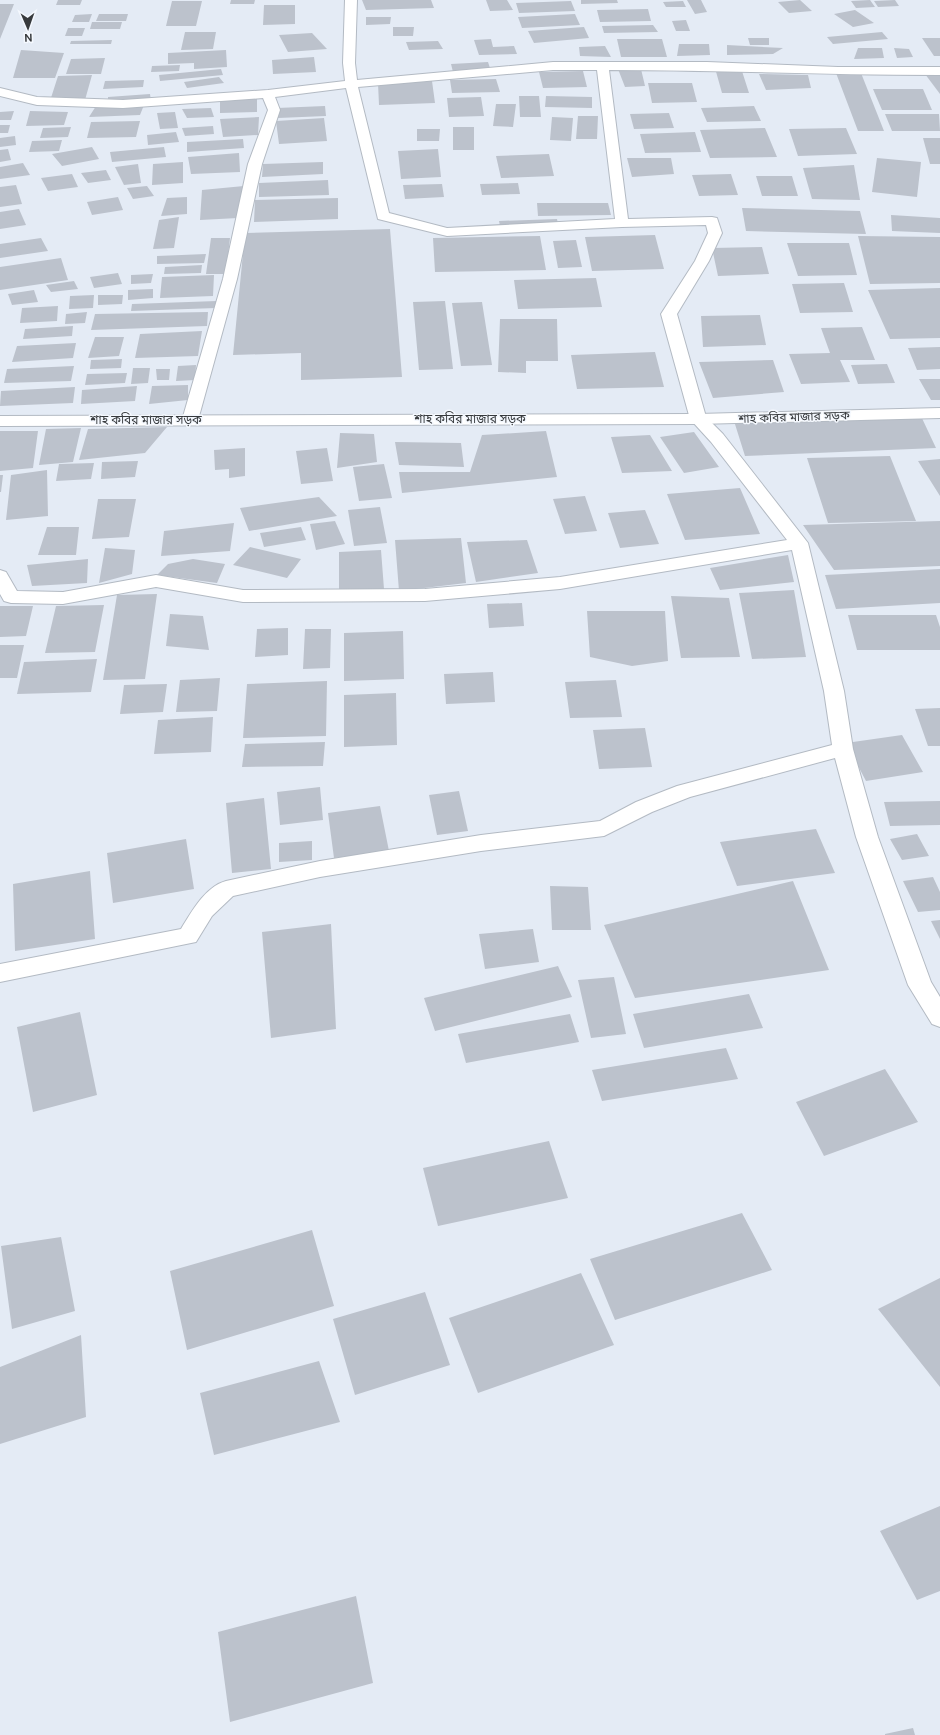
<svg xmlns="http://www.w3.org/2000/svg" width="940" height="1735" viewBox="0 0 940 1735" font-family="'DM Sans','Noto Sans Bengali',sans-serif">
<rect width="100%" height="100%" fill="#e4ebf5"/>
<!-- building -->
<path fill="#bcc2cc" d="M58,0H82L80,5H56Z
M231,0H255L254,4H230Z
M362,0H431L434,8L366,10Z
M486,0H507L513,10L490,11Z
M581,0H617L618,3L581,4Z
M687,0H701L707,12L695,14Z
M800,0L812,11L789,13L778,2Z
M870,0L875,7L856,8L851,1Z
M895,0L899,6L878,7L874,1Z
M172,1H202L196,26H166Z
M571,1L575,11L519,13L516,3Z
M683,1L686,7H666L663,2Z
M0,4H14L0,39Z
M264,5H295V24L263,25Z
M648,9L651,21L600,22L597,10Z
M855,10L874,23L853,27L834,14Z
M92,14L89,22H72L75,15Z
M99,14H128L126,21H96Z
M575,14L580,25L522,28L518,17Z
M366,17H391L390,24L366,25Z
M686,20L690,31H676L672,21Z
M92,22H122L120,29H90Z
M653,25L658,32L604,33L602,26Z
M393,27H414L413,36H393Z
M584,27L589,38L534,43L528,31Z
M68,28H85L82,36H65Z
M185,32H216L213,49L181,50Z
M882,32L888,39L833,44L827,37Z
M312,33L327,49L288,52L279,35Z
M748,38H769V45H750Z
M922,38H940V56H934Z
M491,39L493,47L514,46L517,54L479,55L474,40Z
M617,39H662L667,57H621Z
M112,40L111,44H70L71,41Z
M438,41L443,49L409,50L406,42Z
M679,44H709L710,55L677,56Z
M727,45L783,48L773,54L727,55Z
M605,46L611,57L580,56L579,47Z
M858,48H882L884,58L854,59Z
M894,48L909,49L913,57L897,58Z
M21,50L64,53L55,78H13Z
M226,50L227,67L194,69V63L168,64V53Z
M314,57L316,72L273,74L272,60Z
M105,58L101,74H66L71,59Z
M488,62L491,71L453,72L451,64Z
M180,65L179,71L151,72L152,66Z
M715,68H741L749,93H722Z
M221,69L223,75L160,81L159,75Z
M618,69H641L645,86L625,87Z
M583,71L587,87L543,88L539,72Z
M836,73H861L884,131H858Z
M759,74L808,75L811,88L766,90Z
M925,74H940V94Z
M92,75L85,100L50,101L58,76Z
M219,77L224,83L187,88L184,82Z
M496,79L500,92L452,93L450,80Z
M144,80L143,87L103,89L105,81Z
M432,81L435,103L379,105L378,83Z
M648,83H692L697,102L652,103Z
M873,89H923L932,110H882Z
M150,94L151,101L108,104V97Z
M257,96V112L220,113V99Z
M519,96H539L541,117H520Z
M546,96L592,97V108L545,107Z
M481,97L484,116L449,117L447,98Z
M496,104H516L513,127L493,126Z
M144,105L140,115L89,117L96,106Z
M325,106L326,116L278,118L277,108Z
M754,106L761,121L707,122L701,108Z
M211,108L214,117L187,118L182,109Z
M14,111L11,120H0V112Z
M30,111L68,112L64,125L26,126Z
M175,112L178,128L160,129L157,113Z
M669,113L674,128L634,129L630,114Z
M885,114H939L940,131H892Z
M578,116H598L597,139H576Z
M259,117L258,135L223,137L220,119Z
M552,117L573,118L571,141L550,140Z
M324,118L327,141L279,144L276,121Z
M140,121L136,137L87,138L91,122Z
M0,125H10L8,133H0Z
M213,126L214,134L185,136L182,128Z
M71,127L68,137L40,138L43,128Z
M453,127H474V150H453Z
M765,128L777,157L710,158L700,130Z
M846,128L857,154L798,156L789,129Z
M417,129H440L439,141H417Z
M176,132L179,142L148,145L147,135Z
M695,132L701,152L645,153L640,134Z
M15,136L16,145L0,147V138Z
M923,138H940V164H930Z
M243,139L244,148L187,152V142Z
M62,140L59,151L29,152L32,141Z
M92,147L99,159L62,166L52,154Z
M164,147L166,157L112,162L110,152Z
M8,149L11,160L0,162V150Z
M438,149L441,177L401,179L398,151Z
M239,153L240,172L191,174L188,157Z
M549,154L554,176L501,178L496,156Z
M627,158H671L674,174L632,177Z
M877,158L921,162L917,197L872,192Z
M183,162V183L152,185L153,164Z
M323,162V174L262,177L263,164Z
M23,163L30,175L0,179V167Z
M138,164L141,183L124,185L115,167Z
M854,165L860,200L812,199L803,168Z
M106,170L111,180L88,183L81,173Z
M72,174L78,187L48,191L41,178Z
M731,174L738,195L699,196L692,175Z
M756,176H792L798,196H762Z
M328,180L329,195L259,197V183Z
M518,183L520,194L482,195L480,184Z
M442,184L444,197L405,199L403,185Z
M16,185L22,204L0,207V187Z
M147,186L154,196L133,199L127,188Z
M244,186L238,218L200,220L202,190Z
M118,197L123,210L92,215L87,202Z
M187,197V214L161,216L167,198Z
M338,198V219L254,222L255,200Z
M537,203H608L611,215L538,216Z
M742,208L860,211L866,234L746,231Z
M19,209L26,225L0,229V212Z
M891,215L940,218V233L892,231Z
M179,217L174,248L153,249L159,220Z
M557,219L558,224L500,226L499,221Z
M390,229L402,377L301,380V353L233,355L245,233Z
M655,235L664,269L592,271L585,237Z
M540,236L546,270L435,272L433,238Z
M858,236L940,237V283L870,284Z
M41,238L48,251L0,258V244Z
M211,238H230L226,274H206Z
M576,240L582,267L558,268L553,241Z
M787,243H849L857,275L798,276Z
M762,247L769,274L718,276L712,248Z
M206,254L204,263L157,264V256Z
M61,258L68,280L0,290V267Z
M202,265L201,273L164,274L165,267Z
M118,273L122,284L94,288L90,277Z
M153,274L151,283L131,284V275Z
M214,275L213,296L160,298L162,277Z
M596,278L602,307L518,309L514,280Z
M74,281L78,289L51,292L46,285Z
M844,283L853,312L800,313L792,284Z
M940,288V338L890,339L868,290Z
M153,289V298L128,300V290Z
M34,290L38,302L12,305L8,294Z
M94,295L93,308L69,309L70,296Z
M98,295H123L122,304L98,305Z
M217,301L216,308L131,311L132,304Z
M445,301L453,369L419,370L413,302Z
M482,302L492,365L461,366L452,303Z
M58,306L57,321L20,323L22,308Z
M87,312L85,323L65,324L66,314Z
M208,312L207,326L91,330L95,314Z
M760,315L766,345L703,347L701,316Z
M500,319H557L558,361H526V373L498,372Z
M73,326L72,336L23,339L25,329Z
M862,327L875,360H840L850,382L801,384L789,354L830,353L821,328Z
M202,331L198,356L135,358L140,334Z
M95,337H124L119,356L88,358Z
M76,343L73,358L12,362L17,346Z
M940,347V369L917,370L908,348Z
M655,352L664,387L577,389L571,355Z
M122,359L121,368L90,369L91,360Z
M773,360L784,392L713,398L699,362Z
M887,364L895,383L858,384L851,365Z
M196,365L195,380L176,381L178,366Z
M74,366L71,381L4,383L7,369Z
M133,368H150L148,383L131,384Z
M156,369H170L169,380H157Z
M127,373L125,383L85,385L87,374Z
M919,379H940V400H931Z
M188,385V400L149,404L152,386Z
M137,386L135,401L81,404L82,390Z
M75,387L73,403L0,406L1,391Z
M920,414L936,448L745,456L734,421Z
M167,427L145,453L79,460L88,429Z
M81,428L73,462L39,465L46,429Z
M0,431H38L33,468L0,471Z
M546,431L557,477L402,493L399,472H470L482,435Z
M694,432L719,467L684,473L660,437Z
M340,433L374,434L377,462L337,468Z
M650,435L672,471L622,473L611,437Z
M395,442L461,443L464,467L399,465Z
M245,448V476L229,478V469L215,470L214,450Z
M327,448L333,481L301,484L296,451Z
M890,456L916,521L828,523L807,458Z
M940,459V496L918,461Z
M138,461L135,477L101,479L102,462Z
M94,463L91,479L56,481L59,464Z
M384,464L392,498L359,501L353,467Z
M47,470L48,516L6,520L11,475Z
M0,475H3L1,492H0Z
M740,488L760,534L685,540L667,494Z
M585,496L597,531L565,534L553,499Z
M319,497L337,516L249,531L240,508Z
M98,499H136L129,537L92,539Z
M380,507L387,543L354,546L348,510Z
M645,510L659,544L620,548L608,513Z
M335,521L345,544L316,550L310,524Z
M940,521V566L834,570L803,525Z
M234,523L230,551L161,556L164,531Z
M47,527H79L76,555H38Z
M301,527L306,540L264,547L260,533Z
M461,538L466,583L399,591L395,540Z
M527,540L538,573L476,582L467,542Z
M250,547L301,559L287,578L233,565Z
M105,548L135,550L132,574L99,583Z
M381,550L384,589L339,591V552Z
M788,555L794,582L720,590L710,568Z
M88,559L87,583L32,586L27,565Z
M193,559L225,564L217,583L157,575L168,564Z
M940,569V603L836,609L825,575Z
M794,590L806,657L752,659L739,593Z
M157,594L145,679L103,680L117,595Z
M671,596L729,598L740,657L681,658Z
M522,603L524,626L489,628L487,604Z
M104,605L95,652L45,653L56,606Z
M0,606H33L26,636L0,637Z
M587,611H665L668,661L632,666L590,657Z
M170,614L203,616L209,650L166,646Z
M848,615H936L940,627V650H857Z
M288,628V655L255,657L257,629Z
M305,629H331L330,668L303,669Z
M403,631L404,679L344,681V633Z
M0,645H24L17,678H0Z
M97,659L91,692L17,694L24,662Z
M493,672L495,702L446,704L444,674Z
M220,678L217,711L176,712L180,680Z
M616,680L622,717L570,718L565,682Z
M327,681L326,736L243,738L247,684Z
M167,684L163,712L120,714L124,685Z
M396,693L397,745L344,747V695Z
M940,708V746H928L915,709Z
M213,717L211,752L154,754L158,720Z
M645,728L652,767L599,769L593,730Z
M902,735L923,772L866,781L846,743Z
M325,742L323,766L242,767L245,744Z
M320,787L323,820L280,825L277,792Z
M459,791L468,831L437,835L429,795Z
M264,798L271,869L232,873L226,803Z
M940,801V825L890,826L884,802Z
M380,806L389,851L334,858L328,813Z
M816,829L835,873L737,886L720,842Z
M917,834L929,856L902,860L890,839Z
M186,839L194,889L113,903L107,853Z
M312,841V860L279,862V843Z
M90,871L95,939L15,951L13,884Z
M933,877L940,892V910L918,912L903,881Z
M793,881L829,970L635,998L604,925Z
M550,886L588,887L591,930H552Z
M940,920V939L931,921Z
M331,924L336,1029L271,1038L262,932Z
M533,929L539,962L485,969L479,934Z
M558,966L572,997L435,1031L424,998Z
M614,977L626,1034L591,1038L578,980Z
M749,994L763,1028L644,1048L633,1014Z
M80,1012L97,1095L33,1112L17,1027Z
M570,1014L579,1042L466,1063L458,1034Z
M726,1048L738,1079L602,1101L592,1070Z
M885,1069L918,1122L824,1156L796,1102Z
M549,1141L568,1198L438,1226L423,1168Z
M742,1213L772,1270L615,1320L590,1259Z
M312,1230L334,1306L187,1350L170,1271Z
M61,1237L75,1311L12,1329L1,1246Z
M581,1273L614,1345L478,1393L449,1318Z
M940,1278V1387L878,1309Z
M425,1292L450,1365L355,1395L333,1319Z
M81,1335L86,1417L0,1444V1367Z
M319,1361L340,1422L214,1455L200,1393Z
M940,1506V1591L917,1600L880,1531Z
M356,1596L373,1683L230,1722L218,1632Z
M913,1728L915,1735H885V1734Z"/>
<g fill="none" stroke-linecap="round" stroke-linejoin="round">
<!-- street casing -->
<g stroke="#b3bac3" stroke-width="2">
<path id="street" d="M345,0H357L355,63L357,80L553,62H707L838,67H940V75C829,75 719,70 609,70L628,219L712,217L717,218L722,233L709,261L677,314L706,417L723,434L808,543L844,691L853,749L878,837L931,982L940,997V1027L932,1024L908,985L856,837L835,758L690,797L652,812L604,836L481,851L320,877L233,896L212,916L196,942L0,982V964L181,929C192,911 205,887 226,881L320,861L481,835L600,821L636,802L677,786L832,745L824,691L792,550L560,589L425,601L243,602L156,587L63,604L11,603L4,601L0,594V570L6,572L17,591L63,592L156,575L243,590L425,589L560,577L787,540L711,442L690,419L661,314L695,261L708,233L706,225L622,227L447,236L378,219L346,88L275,97L280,110L262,164L237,279L198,420L196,423L190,425L184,423L182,420L223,279L248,164L268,110L263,98L123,108L37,105L0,96V88L37,97L123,100L268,90L345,81L343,63ZM553,70H597L615,219L447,228L389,213L358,87Z"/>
</g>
<!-- secondary casing -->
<g stroke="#b3bac3" stroke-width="2">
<path id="secondary" d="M940,408V418L698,424L0,426V416L698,414Z"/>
</g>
<!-- street -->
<use href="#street" fill="#fff" fill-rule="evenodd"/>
<!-- secondary -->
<use href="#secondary" fill="#fff" fill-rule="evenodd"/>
</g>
<g text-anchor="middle" stroke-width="3" stroke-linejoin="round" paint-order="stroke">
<!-- far-street labels -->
<g font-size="12" fill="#373a3d" stroke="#f4f8fe">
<text transform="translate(794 417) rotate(-2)" y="4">শাহ কবির মাজার সড়ক</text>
<text x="470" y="423">শাহ কবির মাজার সড়ক</text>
<text x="146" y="424">শাহ কবির মাজার সড়ক</text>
</g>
</g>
<!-- north arrow -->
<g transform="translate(28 28) rotate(178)" stroke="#f4f8fe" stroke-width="3" paint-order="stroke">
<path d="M0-3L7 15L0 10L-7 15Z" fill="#373a3d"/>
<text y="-6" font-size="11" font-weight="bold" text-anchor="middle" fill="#373a3d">N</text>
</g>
</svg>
